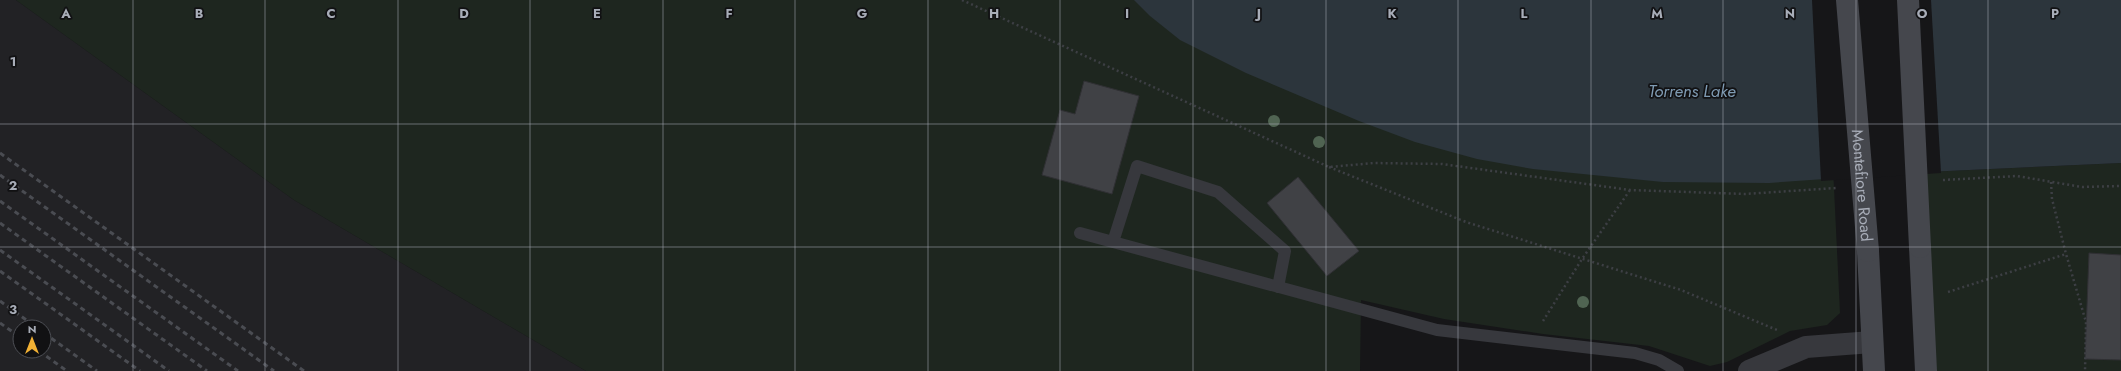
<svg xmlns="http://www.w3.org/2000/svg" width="2121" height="371" viewBox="0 0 2121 371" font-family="Jost,sans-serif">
<rect width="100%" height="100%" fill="#161618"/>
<!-- built -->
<path fill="#222225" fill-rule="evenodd" d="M0,0H16L294,200L586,371H0ZM20,327H44V351H20Z"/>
<!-- green -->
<path fill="#1e261f" d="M16,0H1825L1840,313L1827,325L1790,331L1727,362L1710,366L1649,346L1543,334L1444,319L1361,300L1360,371H586L294,200Z
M2121,163V371H1929L1926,172Z"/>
<!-- water -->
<path fill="#2c353c" d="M1134,0H2121V163L1926,172L1769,183L1663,182L1533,169L1477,159L1415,142L1359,121L1246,73L1180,40L1150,16Z"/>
<!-- pier -->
<path fill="#161618" d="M1812,0H1931L1941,173L1821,181Z"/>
<!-- building -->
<path fill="#404145" stroke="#303034" d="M1084,81L1139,96L1112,194L1042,175L1060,110L1075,114Z
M1298,177L1359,251L1327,276L1267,203Z
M2089,253L2121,255V360L2085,359Z"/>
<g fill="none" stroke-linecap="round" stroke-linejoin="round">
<!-- path -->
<path stroke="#3d3f44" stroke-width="2.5" stroke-dasharray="2 3" stroke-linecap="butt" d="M962,0L1329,167L1374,163L1442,164L1630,190L1745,194L1836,188
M1329,167L1466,222L1681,290L1777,330
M1943,180L2017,176L2082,187L2121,186
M2051,182L2052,199L2066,254L2086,322L2085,371
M1948,292L2066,254
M1543,321L1582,259L1630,190"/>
<!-- service -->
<path stroke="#37383d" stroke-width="12" d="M1080,233L1437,330L1635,353L1659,360L1678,371
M1113,242L1137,166L1218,192L1285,251L1278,287"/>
<!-- minor -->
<path stroke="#37383d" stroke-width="22" d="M1749,371L1806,347L1872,342"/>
<!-- secondary -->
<path stroke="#45474d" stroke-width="22" d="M1920,247L1926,371
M1868,251L1874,371"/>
<!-- rail -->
<path stroke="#4a4c52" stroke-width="3" stroke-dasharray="5 4" stroke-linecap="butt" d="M0,153L304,371
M0,175L274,371
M0,201L238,371
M0,223L207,371
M0,250L169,371
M0,271L140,371
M0,301L36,327
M0,323L20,337
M44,333L97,371
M39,351L67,371"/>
<!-- secondary-bridge -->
<g stroke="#45474d" stroke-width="22">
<path id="s1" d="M1847,0L1868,251"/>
<path d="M1908,0L1920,247"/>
</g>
</g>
<!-- trees -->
<g fill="#506452">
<circle cx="1274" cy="121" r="6"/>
<circle cx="1319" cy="142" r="6"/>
<circle cx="1583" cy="302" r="6"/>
</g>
<!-- grid -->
<path fill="none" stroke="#a8adb8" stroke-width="1" stroke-opacity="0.55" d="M133,0V371M265,0V371M398,0V371M530,0V371M663,0V371M795,0V371M928,0V371M1060,0V371M1193,0V371M1326,0V371M1458,0V371M1591,0V371M1723,0V371M1856,0V371M1988,0V371M0,124H2121M0,247H2121"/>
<g text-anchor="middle" stroke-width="3.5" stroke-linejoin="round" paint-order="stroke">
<!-- street labels -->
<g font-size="16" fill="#a8adb8" stroke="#111113">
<text dy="6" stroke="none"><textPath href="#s1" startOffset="186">Montefiore Road</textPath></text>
</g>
<!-- water labels -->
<g font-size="17" font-style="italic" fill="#7f9bb3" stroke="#111113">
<text x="1692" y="97">Torrens Lake</text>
</g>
</g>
<g font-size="13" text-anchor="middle" font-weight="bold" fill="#a8adb8" stroke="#111113" stroke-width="3.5" stroke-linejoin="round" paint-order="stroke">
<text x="66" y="18">A</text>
<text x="199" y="18">B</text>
<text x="331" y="18">C</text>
<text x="464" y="18">D</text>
<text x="597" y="18">E</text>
<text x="729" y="18">F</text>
<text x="862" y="18">G</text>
<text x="994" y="18">H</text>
<text x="1127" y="18">I</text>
<text x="1259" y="18">J</text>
<text x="1392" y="18">K</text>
<text x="1524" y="18">L</text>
<text x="1657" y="18">M</text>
<text x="1790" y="18">N</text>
<text x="1922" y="18">O</text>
<text x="2055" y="18">P</text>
<text x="13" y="66">1</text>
<text x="13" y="190">2</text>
<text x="13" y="314">3</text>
</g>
<!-- north arrow -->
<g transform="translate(32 339)"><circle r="19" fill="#111113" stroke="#4d4f55"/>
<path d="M0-3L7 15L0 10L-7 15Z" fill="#f2b134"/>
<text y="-6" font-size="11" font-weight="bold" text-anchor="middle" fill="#a8adb8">N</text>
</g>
</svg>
